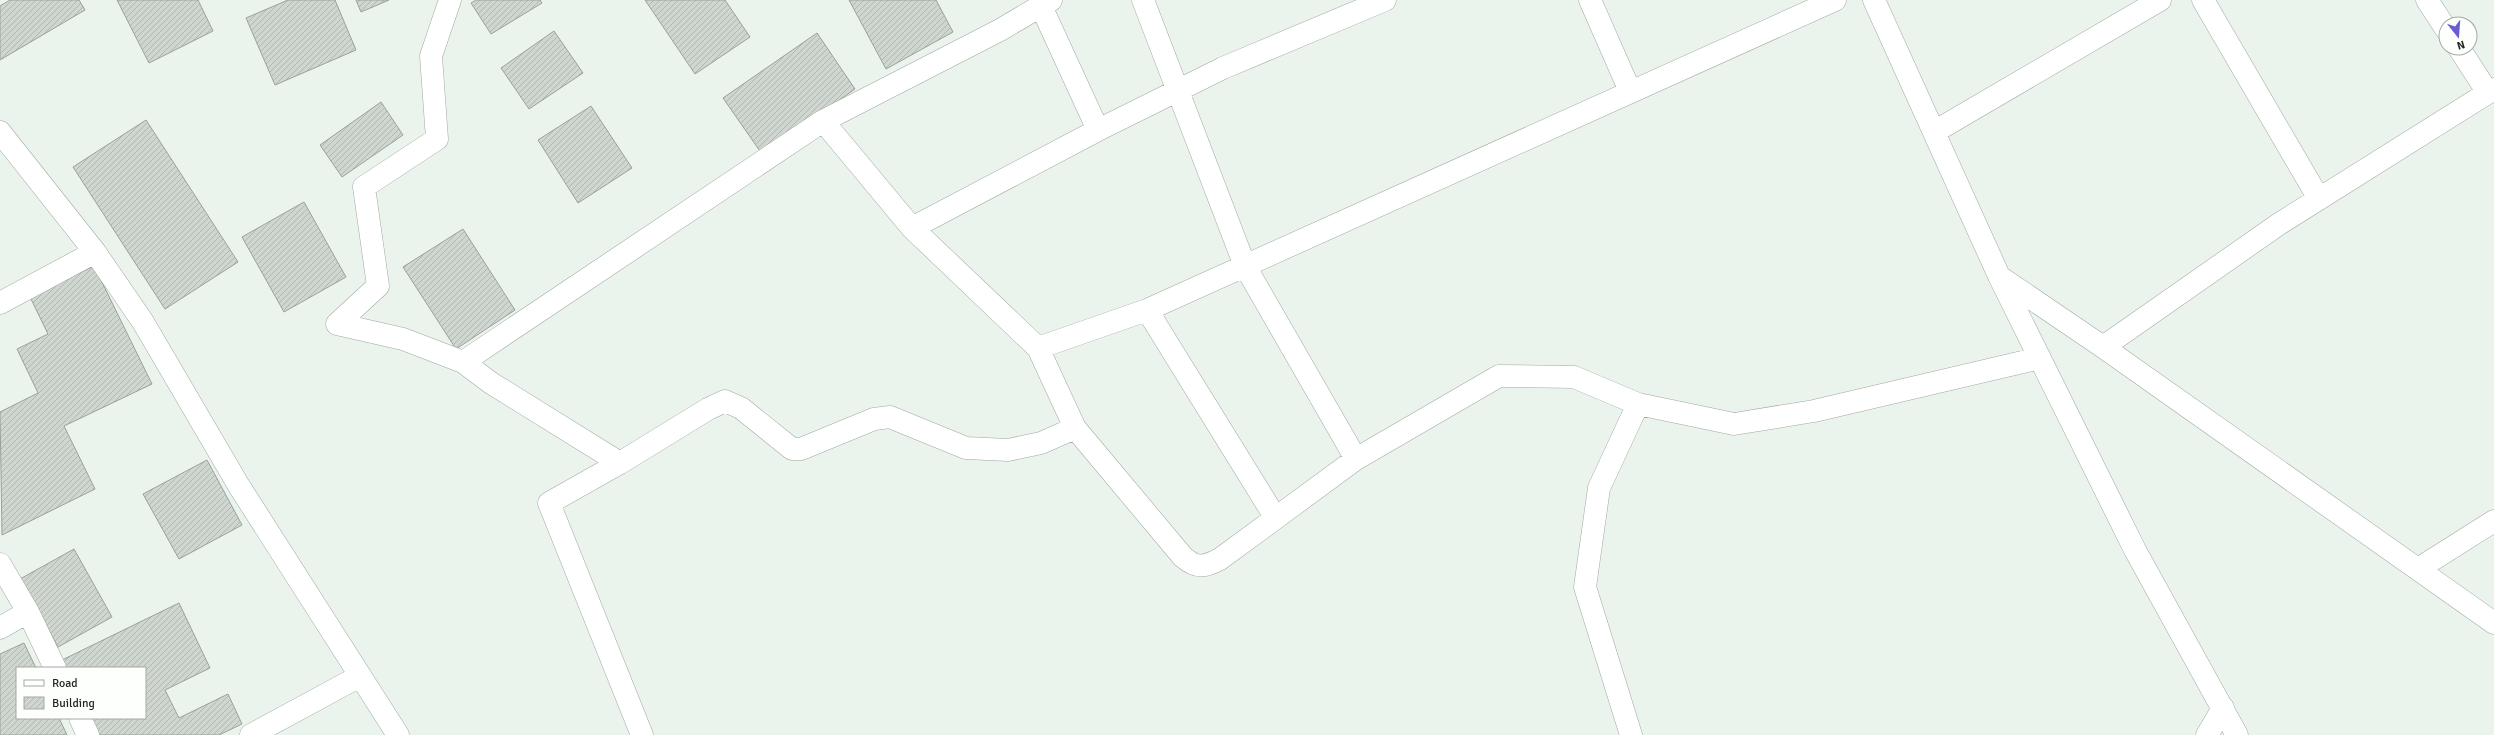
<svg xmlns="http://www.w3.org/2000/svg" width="2494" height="735" viewBox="0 0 2494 735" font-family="Signika,sans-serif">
<defs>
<pattern id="building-hatch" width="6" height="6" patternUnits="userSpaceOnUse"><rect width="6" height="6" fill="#ced6cf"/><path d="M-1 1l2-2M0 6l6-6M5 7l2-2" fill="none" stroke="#b1b8b1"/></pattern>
</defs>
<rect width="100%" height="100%" fill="#ebf4ec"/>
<!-- building -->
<path fill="url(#building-hatch)" stroke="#99a19a" d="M10,0H79L85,10L0,60V6Z
M117,0H198L213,31L149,63Z
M288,0H335L356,50L275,85L246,18Z
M356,0H389L361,12Z
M476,0H540L542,3L491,34L471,3Z
M645,0H725L750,37L695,74Z
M849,0H936L953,32L886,69Z
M554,31L583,73L529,109L501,68Z
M817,33L855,89L762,154L723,98Z
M381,102L403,135L342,177L320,145Z
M591,106L632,168L578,203L538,140Z
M146,120L238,262L165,309L73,167Z
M304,202L346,277L284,312L242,237Z
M463,229L515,310L456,349L403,267Z
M94,266L152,384L64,426L95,489L2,535L0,412L38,393L17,349L48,334L30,297Z
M207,460L242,525L179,559L143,494Z
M74,549L112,617L58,647L20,579Z
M179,603L210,668L165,690L179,718L228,694L242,724L219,735H94L86,718H145V668H61L58,662Z
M24,643L36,668H17V718H59L67,735H0V654Z"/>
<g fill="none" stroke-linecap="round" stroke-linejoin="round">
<!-- street casing -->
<g stroke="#a0a8a1" stroke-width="23">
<path id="street" d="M1143,0L1245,266L1356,459
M1590,0L1630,91
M1874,0L1999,276L2135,550L2237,735
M2203,0L2319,199
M2427,0L2446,29
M1041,6L1098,130
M2459,48L2488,93
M823,121L912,228L1038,348
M0,132L95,252L143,322L239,486L398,735
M1934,132L2160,0
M912,228L1098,130L1223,68L1385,0
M2000,277L2103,347L2494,623
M0,303L95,252
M1147,310L1275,517
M337,324L403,339L463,362L491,383L620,463L549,503L642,735
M337,324L378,286L364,187L437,139L431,56L450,0
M2103,347L2279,224L2494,89
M463,362L823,121L1000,30L1051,0
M1075,428L1038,348L1147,310L1835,0
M620,463L708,409L725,401L741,408L792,449H801L874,419L890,417L966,448L1008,450L1041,443L1075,428L1183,557C1197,569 1205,567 1220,559L1356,459L1499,376L1574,377L1638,404L1734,424L1814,411L2040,358
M0,564L28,612L0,628
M2418,569L2494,521
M28,612L55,668
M80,718L88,735
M251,735L360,676
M1631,735L1585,587L1599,488L1638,404
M2207,735L2223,708"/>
</g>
<!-- street -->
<use href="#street" stroke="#fff" stroke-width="22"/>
</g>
<!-- legend -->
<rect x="16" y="667" width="130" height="52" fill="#fdfffd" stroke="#a5a8a5"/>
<rect x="24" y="680" width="20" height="6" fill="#ffffff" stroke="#a5a8a5"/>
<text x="52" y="687" font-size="12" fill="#222522">Road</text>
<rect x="24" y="697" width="20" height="12" fill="url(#building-hatch)" stroke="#a5a8a5"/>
<text x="52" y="707" font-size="12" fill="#222522">Building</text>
<!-- north arrow -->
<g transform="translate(2458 36) rotate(163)"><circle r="19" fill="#fdfffd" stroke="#a5a8a5"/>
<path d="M0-3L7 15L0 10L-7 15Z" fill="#685bd4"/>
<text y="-6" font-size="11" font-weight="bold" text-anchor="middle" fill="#222522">N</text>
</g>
</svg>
